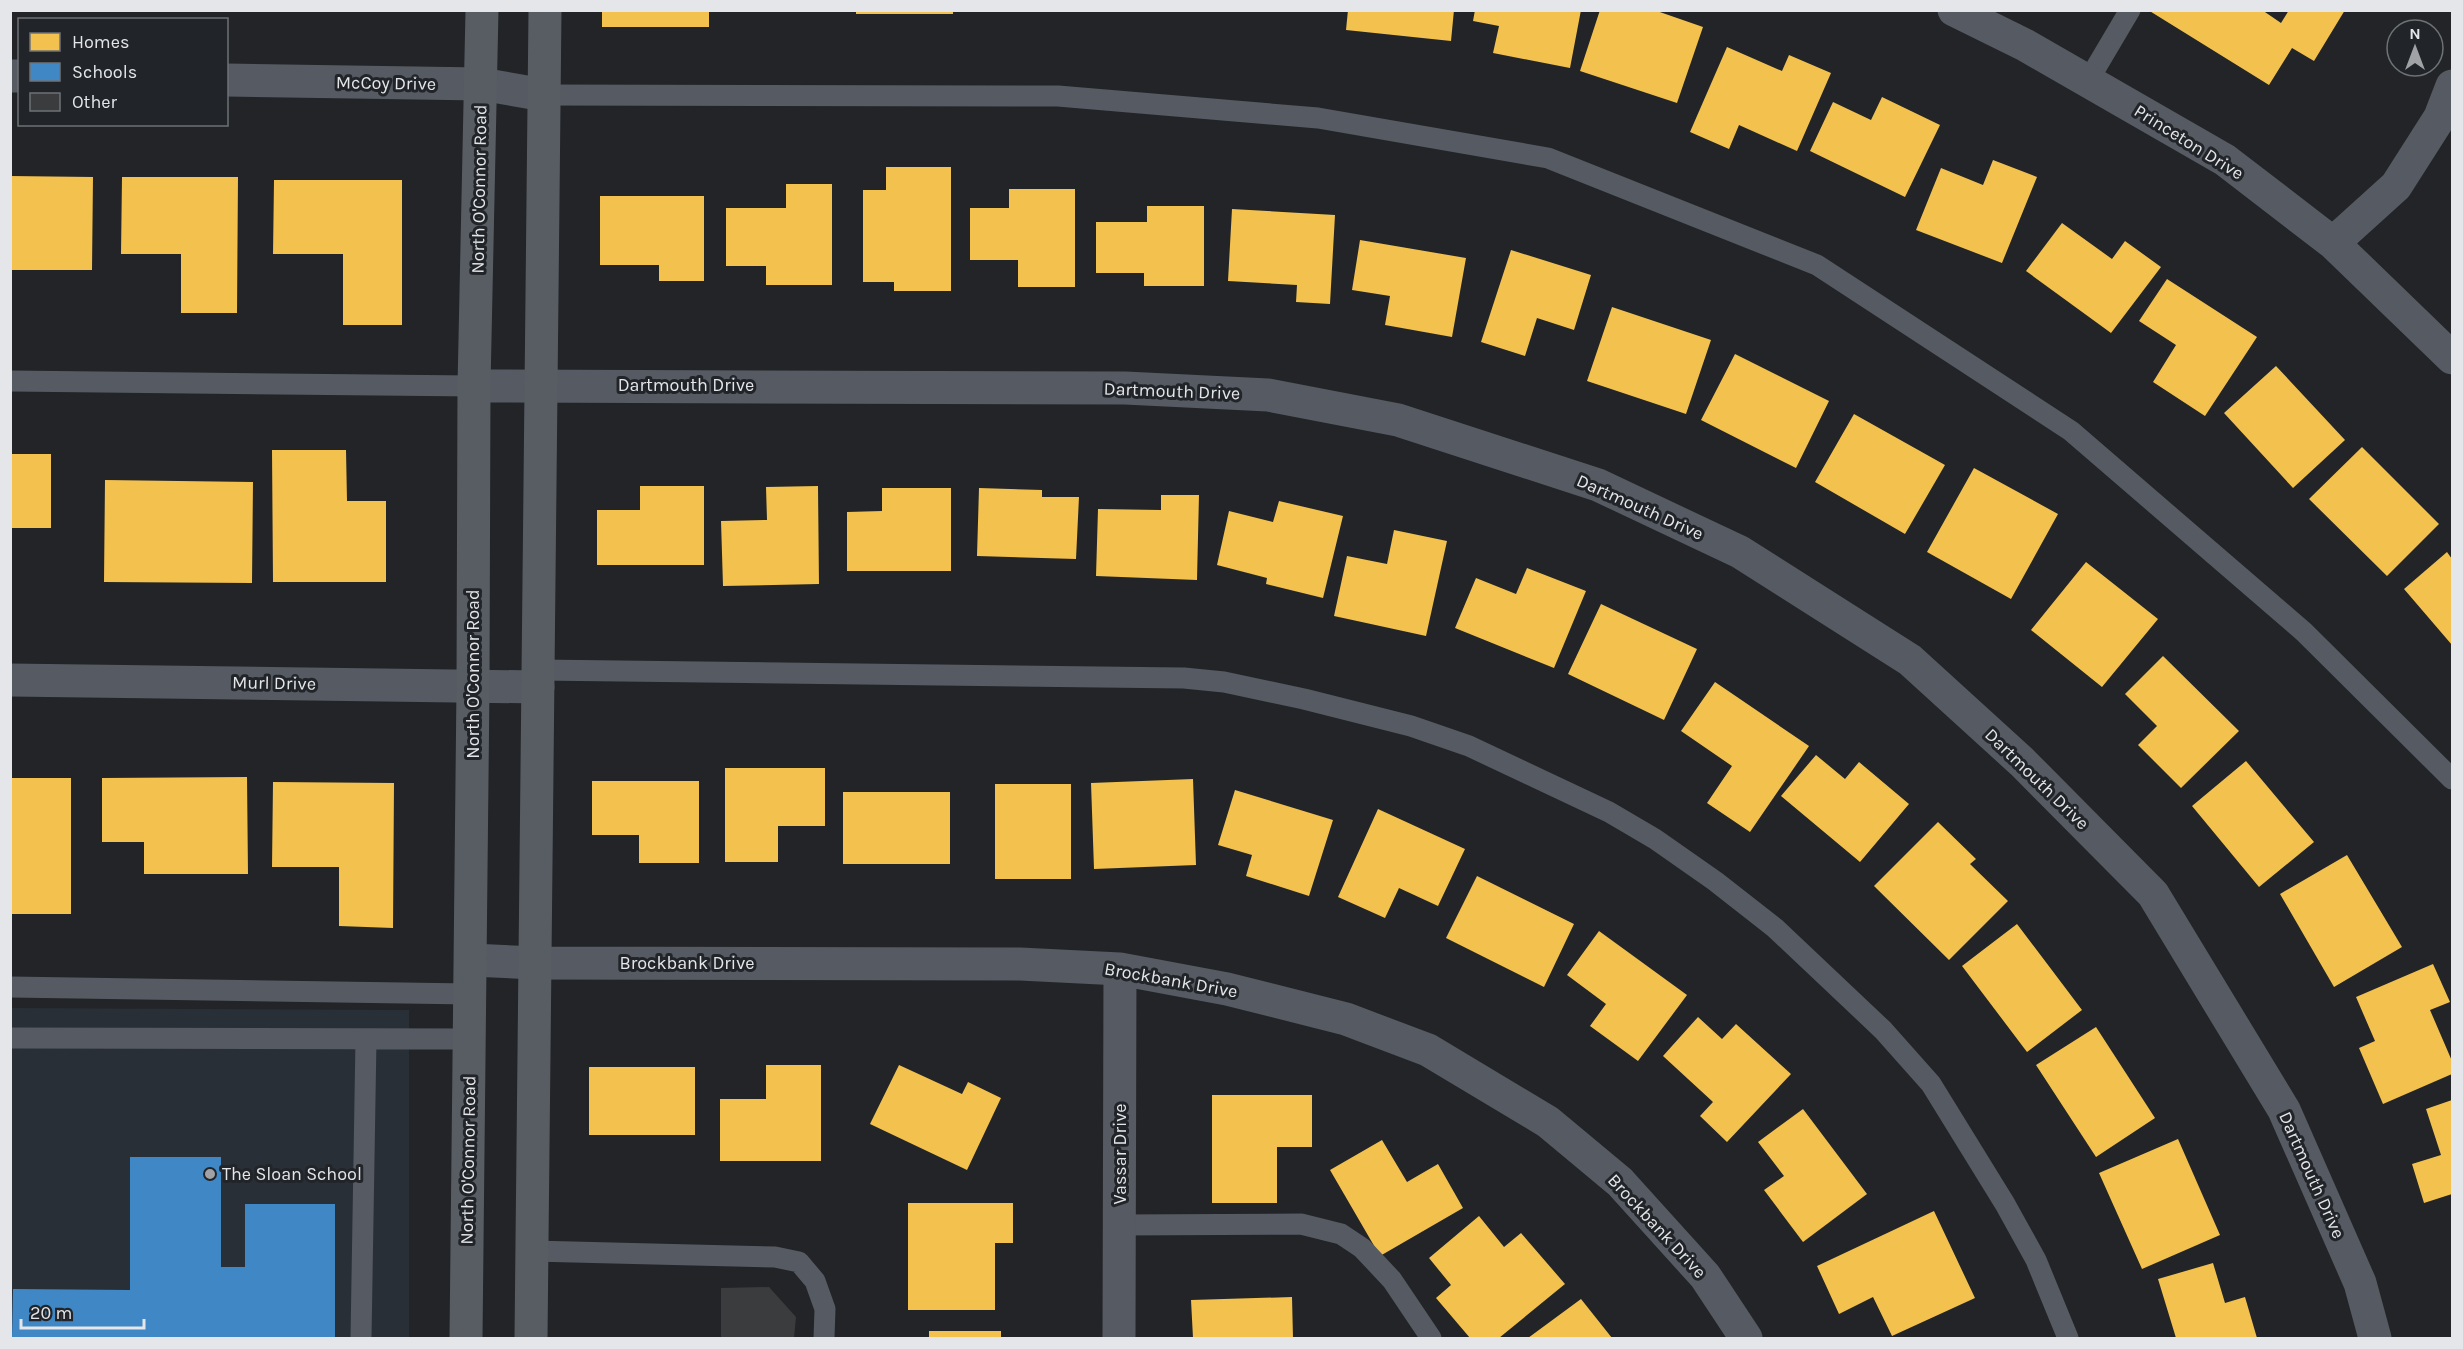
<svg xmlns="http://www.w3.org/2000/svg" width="2463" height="1349" viewBox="0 0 2463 1349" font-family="Karla,sans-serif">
<rect width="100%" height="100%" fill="#222427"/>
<!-- built -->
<path fill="#292f37" d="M11,1008L409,1010V1338H11Z"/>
<!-- homes -->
<path fill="#f2c14e" d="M602,10H709V27H602Z
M856,10H953V14H856Z
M1348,10H1454L1451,41L1346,30Z
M1475,10H1581L1570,68L1493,53L1499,26L1473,21Z
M1600,10H1654L1703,27L1677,103L1580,71Z
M2148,10H2262L2281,23L2289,10H2345L2314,61L2292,48L2269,85Z
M1727,47L1782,71L1789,55L1831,73L1797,151L1739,125L1729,149L1690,132Z
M1882,97L1940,125L1905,197L1810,151L1833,102L1871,120Z
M1993,160L2037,177L2002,263L1916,230L1941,168L1983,185Z
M886,167H951V291H894V282H863V190H886Z
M10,176L93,177L92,270H10Z
M122,177H238L237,313H181V254H121Z
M274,180H402V325H343V254H273Z
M786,184H832V285H766V266H726V208H786Z
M1009,189H1075V287H1018V260H970V208H1009Z
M600,196H704V281H659V265H600Z
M1147,206H1204V286H1144V273H1096V222H1147Z
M1232,209L1335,215L1330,304L1296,302L1297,285L1228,281Z
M2062,223L2112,259L2125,241L2161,267L2111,333L2026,271Z
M1360,240L1466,258L1452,337L1385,325L1390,296L1352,290Z
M1511,250L1591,275L1574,330L1537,318L1525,356L1481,342Z
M2167,279L2257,337L2205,416L2153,382L2176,345L2139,321Z
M1612,307L1711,340L1686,414L1587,381Z
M1735,354L1829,401L1796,468L1701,420Z
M2276,366L2345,440L2293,488L2224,413Z
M1854,414L1945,465L1905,534L1815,482Z
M2362,447L2439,524L2387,576L2309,499Z
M272,450H346L347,501H386V582H273Z
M10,454H51V528H10Z
M1974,468L2058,514L2011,599L1927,552Z
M105,480L253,482L252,583L104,582Z
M640,486H704V565H597V510H640Z
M818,486L819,584L723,586L721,521L767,520L766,487Z
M882,488H951V571H847V512L882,511Z
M979,488L1042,490V497H1079L1076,559L977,556Z
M1161,495H1199L1197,580L1096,576L1098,509L1161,510Z
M1279,501L1343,516L1323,598L1266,584L1267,578L1217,565L1229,511L1273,522Z
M1394,530L1447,541L1426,636L1334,616L1347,556L1387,564Z
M2447,552L2452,559V645L2404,589Z
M2086,562L2158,619L2102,687L2031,630Z
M1527,568L1586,591L1554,668L1455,628L1476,578L1516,594Z
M1601,604L1697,649L1664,720L1568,674Z
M2163,656L2239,731L2181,788L2138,745L2157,726L2125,694Z
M1715,682L1809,746L1750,832L1707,803L1732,766L1681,731Z
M1816,755L1845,779L1859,762L1909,804L1860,862L1781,796Z
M2246,761L2314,842L2259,887L2192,806Z
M725,768H825V826H778V862H725Z
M247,777L248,874H144V842H102V778Z
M10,778H71V914H10Z
M1193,779L1196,865L1094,869L1091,783Z
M592,781H699V863H639V835H592Z
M273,782L394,783L393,928L339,926V867H272Z
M995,784H1071V879H995Z
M1235,790L1333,820L1309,896L1246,876L1252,855L1218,845Z
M843,792H950V864H843Z
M1378,809L1465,849L1438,906L1399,888L1385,918L1338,897Z
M1938,822L1976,859L1970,864L2008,901L1949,960L1874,886Z
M2347,855L2402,947L2334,987L2280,894Z
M1477,876L1574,924L1544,987L1446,938Z
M2017,924L2082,1010L2027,1052L1962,966Z
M1599,931L1687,995L1638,1061L1590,1026L1606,1004L1567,975Z
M2433,964L2450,1002L2430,1010L2452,1061V1074L2383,1104L2359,1048L2375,1041L2356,997Z
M1698,1017L1722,1039L1736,1024L1791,1074L1727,1142L1700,1116L1713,1102L1663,1056Z
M2096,1027L2155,1118L2096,1157L2036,1065Z
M766,1065H821V1161H720V1099H766Z
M899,1065L962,1094L968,1082L1001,1098L967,1170L870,1124Z
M589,1067H695V1135H589Z
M1212,1095H1312V1147H1277V1203H1212Z
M2452,1100V1194L2424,1203L2412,1164L2441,1155L2426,1109Z
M1803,1109L1867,1194L1803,1242L1764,1190L1784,1176L1758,1142Z
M2178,1139L2220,1235L2142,1269L2099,1173Z
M1382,1140L1407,1182L1438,1164L1463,1208L1380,1256L1330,1170Z
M908,1203H1013V1243H995V1310H908Z
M1934,1211L1975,1298L1892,1336L1873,1297L1839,1314L1817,1266Z
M1479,1216L1504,1247L1521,1233L1565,1284L1499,1338H1470L1436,1298L1451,1285L1429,1258Z
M2213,1263L2225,1303L2245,1297L2257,1338H2176L2158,1279Z
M1292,1297L1293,1338H1193L1191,1300Z
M1581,1299L1612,1338H1528Z
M929,1331H1001V1338H929Z"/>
<!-- schools -->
<path fill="#3f88c5" d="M130,1157H221V1267H245V1204H335V1338H12L13,1289L130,1290Z"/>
<!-- building -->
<path fill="#3b3c3e" d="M769,1287L796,1317L794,1338H721V1288Z"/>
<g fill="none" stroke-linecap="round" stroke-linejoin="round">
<!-- lane -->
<path stroke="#565a62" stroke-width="21" d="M2088,81L2130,10
M544,95L1058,96L1318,118L1548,158L1817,265L2071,431L2304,632L2452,779
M10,381L474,386
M538,670L1184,678L1224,682L1304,699L1411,726L1469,746L1609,812L1655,839L1715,881L1775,928L1883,1030L1931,1084L2005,1204L2036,1260L2068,1338
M10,987L470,994
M10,1038L470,1039
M1119,1225L1301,1224L1341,1234L1362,1248L1392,1280L1431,1338
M532,1251L775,1257L799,1262L815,1281L825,1309L824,1338
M361,1338L366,1039"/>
<!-- street -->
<path stroke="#565a62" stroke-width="33" d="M1954,10L2025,45L2225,160L2333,243L2452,358
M10,76H20
M226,80L481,84L544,95
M2333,243L2396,186L2440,117L2452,86
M474,386L1125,388L1268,395L1398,420L1598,485L1740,552L1910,660L2022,762L2153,894L2284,1110L2360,1283L2375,1338
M10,680L538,687
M471,960L536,963L1020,964L1120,969L1227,989L1346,1019L1428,1050L1548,1122L1620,1182L1705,1276L1746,1338
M1119,1338L1120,969"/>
<!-- secondary -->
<path stroke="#585d64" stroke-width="33" d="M466,1338L473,686L474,386L482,10
M531,1338L545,10"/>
</g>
<!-- markers -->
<circle fill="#a0a2a5" stroke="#212428" stroke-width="2" cx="210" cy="1174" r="6"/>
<g text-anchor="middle" stroke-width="6" stroke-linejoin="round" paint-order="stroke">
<!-- street labels -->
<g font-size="18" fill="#e4e6e9" stroke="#212428">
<text transform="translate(386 83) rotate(1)" y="6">McCoy Drive</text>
<text transform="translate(2189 142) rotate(32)" y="6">Princeton Drive</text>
<text transform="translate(479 189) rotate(-89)" y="6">North O'Connor Road</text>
<text x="686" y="391">Dartmouth Drive</text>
<text transform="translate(1172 391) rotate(2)" y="6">Dartmouth Drive</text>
<text transform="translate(1640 507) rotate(24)" y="6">Dartmouth Drive</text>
<text transform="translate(473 674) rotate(-90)" y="6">North O'Connor Road</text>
<text transform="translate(274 683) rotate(1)" y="6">Murl Drive</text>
<text transform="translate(2037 779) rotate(44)" y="6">Dartmouth Drive</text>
<text x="687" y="969">Brockbank Drive</text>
<text transform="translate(1171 980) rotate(10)" y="6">Brockbank Drive</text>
<text transform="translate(1120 1154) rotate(-90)" y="6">Vassar Drive</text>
<text transform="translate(468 1160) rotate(-89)" y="6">North O'Connor Road</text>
<text transform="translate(2312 1175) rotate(66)" y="6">Dartmouth Drive</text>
<text transform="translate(1657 1226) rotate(47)" y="6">Brockbank Drive</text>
</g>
<!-- poi labels -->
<g font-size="18" fill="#e4e6e9" stroke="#212428" text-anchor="start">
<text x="222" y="1180">The Sloan School</text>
</g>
</g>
<!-- border -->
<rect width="2463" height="1349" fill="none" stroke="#e4e6e9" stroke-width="24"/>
<!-- legend -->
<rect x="18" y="18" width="210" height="108" fill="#212428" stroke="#6f7275" stroke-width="1.5"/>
<rect x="30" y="33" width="30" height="18" fill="#f2c14e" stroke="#6f7275" stroke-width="1.5"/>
<text x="72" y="48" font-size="18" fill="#e4e6e9">Homes</text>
<rect x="30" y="63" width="30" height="18" fill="#3f88c5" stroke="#6f7275" stroke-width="1.5"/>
<text x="72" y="78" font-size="18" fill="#e4e6e9">Schools</text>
<rect x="30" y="93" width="30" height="18" fill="#3b3c3e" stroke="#6f7275" stroke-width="1.5"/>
<text x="72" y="108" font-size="18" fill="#e4e6e9">Other</text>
<!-- north arrow -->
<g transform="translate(2415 48)"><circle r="28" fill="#212428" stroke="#6f7275" stroke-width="1.5"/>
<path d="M0-4.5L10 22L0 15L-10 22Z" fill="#a0a2a5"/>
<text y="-9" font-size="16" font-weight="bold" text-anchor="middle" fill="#e4e6e9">N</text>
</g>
<!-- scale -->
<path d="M21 1319v9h123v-9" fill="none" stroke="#e4e6e9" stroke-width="3"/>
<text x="30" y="1319" font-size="18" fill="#e4e6e9" stroke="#212428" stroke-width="4.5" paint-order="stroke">20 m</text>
</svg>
